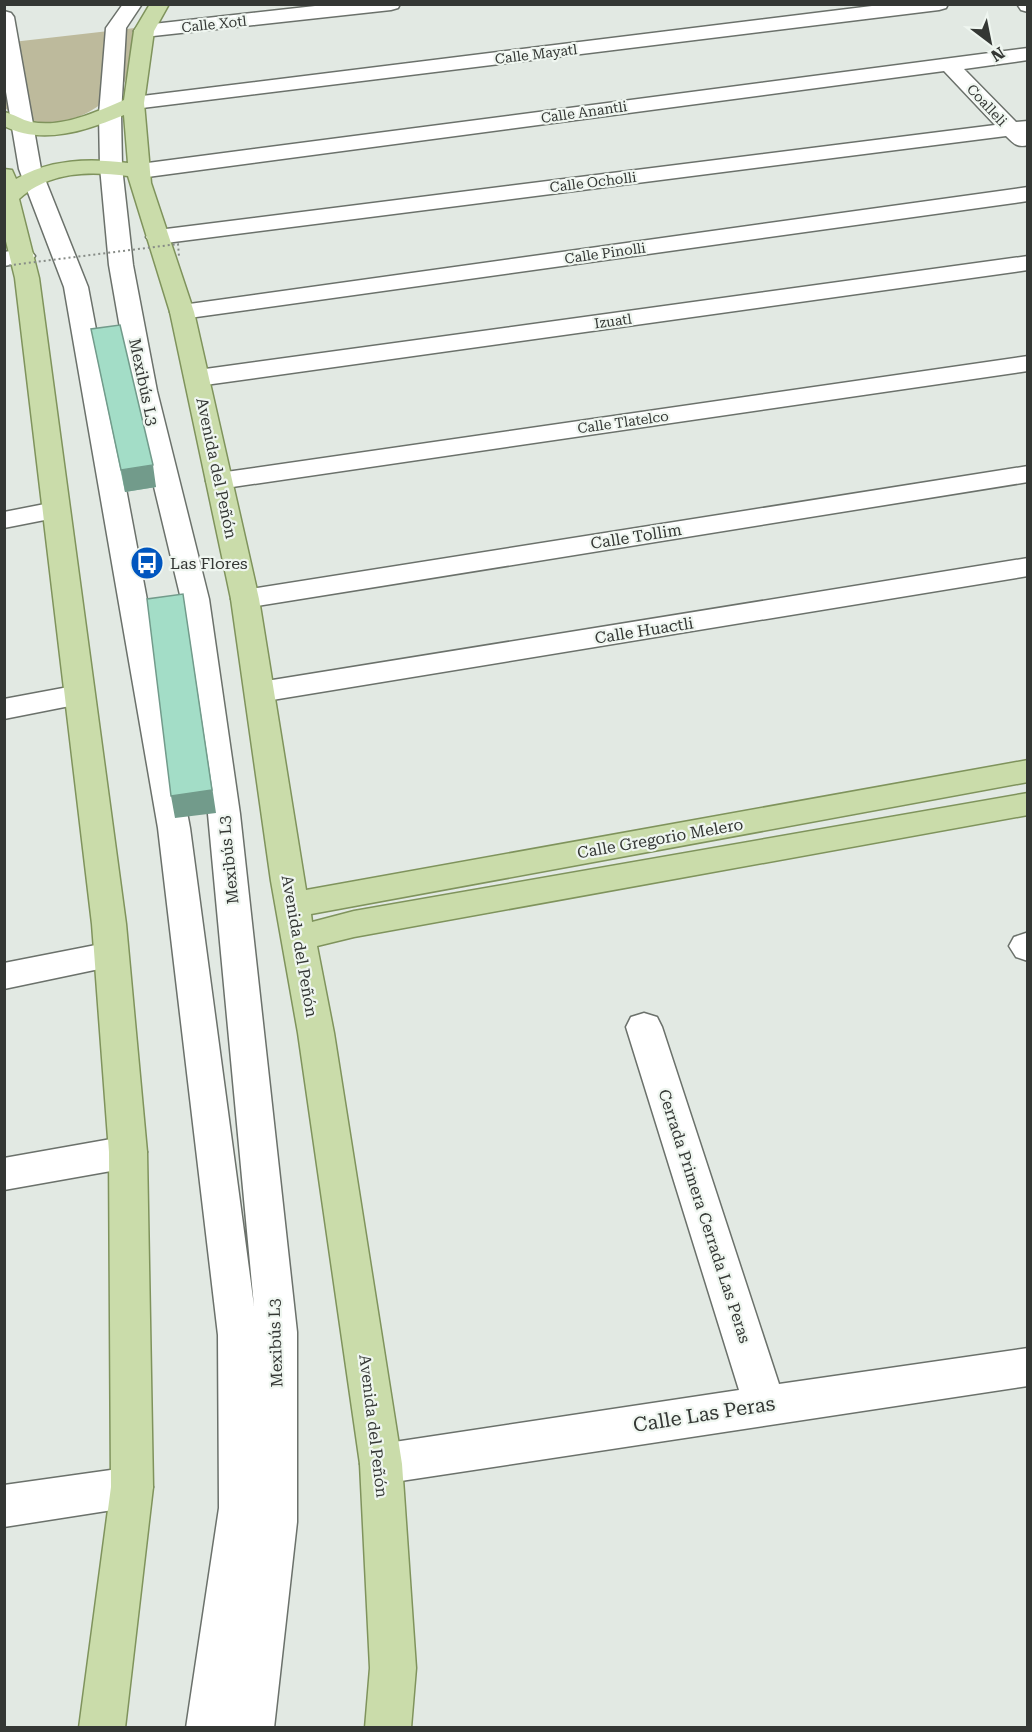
<svg xmlns="http://www.w3.org/2000/svg" width="1032" height="1732" viewBox="0 0 1032 1732" font-family="'Roboto Serif',serif">
<rect width="100%" height="100%" fill="#e2e9e3"/>
<!-- green -->
<path fill="#bdba9c" d="M135,28C132,42 130,73 124,83C121,88 114,92 110,96C82,124 38,133 5,108L4,43Z"/>
<g fill="none" stroke-linecap="round" stroke-linejoin="round">
<!-- minor casing -->
<g stroke="#6b716b" stroke-width="3">
<path id="minor" d="M123,4H142L126,28L121,114L122,167L133,265L157,391L209,599L240,814L297,1332V1522L274,1728H186L219,1508L218,1335L158,828L64,287L19,169L4,80V11L11,13L14,17L41,169L88,287L190,828L254,1306L208,814L181,599L131,391L109,265L100,167L99,114L106,28Z
M333,4H400L398,8L391,10L144,37L137,35L134,31L137,27L144,25Z
M888,4H948L946,8L939,10L134,109L127,107L124,103L127,99L134,97Z
M1017,4H1028V12L1021,10Z
M1028,48V60L964,69L1016,122L1028,121V145C1017,148 1013,143 1006,136L158,244L150,242L146,237L150,232L158,230L995,125L944,71L140,178L132,176L129,171L132,166L140,164Z
M1028,187V201L182,319L173,317L170,312L173,307L182,305Z
M23,249L31,251L35,256L31,261L4,266V252Z
M1028,256V270L198,386L189,383L185,378L189,373L198,370Z
M1028,356V371L219,489L209,487L206,481L209,475L219,473Z
M1028,466V482L245,608L235,605L231,599L235,593L245,590Z
M55,502L65,504L69,510L65,516L4,528V512Z
M1028,558V576L260,702L249,699L245,692L249,685L260,682Z
M79,685L90,688L94,695L90,702L4,719V699Z
M1026,933H1028V961L1016,957L1009,946L1014,937Z
M111,942L123,946L128,955L123,964L4,989V963Z
M644,1013L657,1017L662,1027L779,1384L1028,1348V1386L381,1484L366,1478L360,1464L366,1450L381,1444L739,1390L626,1027L631,1017Z
M128,1136L141,1141L147,1152L141,1163L128,1168L4,1190V1158Z
M132,1467L147,1473L153,1487L147,1501L132,1507L4,1527V1485Z"/>
</g>
<!-- major casing -->
<g stroke="#7f935c" stroke-width="3">
<path id="major" d="M150,4H169L154,31L144,103L151,183L194,312L259,599L306,890L1028,760V782L311,914L312,922L354,911L1028,793V815L354,937L317,946L334,1033L402,1464L416,1668L411,1728H365L370,1668L360,1464L298,1033L271,881L231,599L170,312L128,176C89,171 50,171 19,199L39,278L126,924L147,1152L153,1487L125,1728H79L111,1487L109,1152L92,924L15,278L4,233V169L12,170L16,179C50,159 89,158 128,163L124,115C87,130 43,146 4,126V112C14,114 22,120 31,122C63,128 96,112 124,100L134,31Z"/>
</g>
<!-- minor -->
<use href="#minor" fill="#fff" fill-rule="evenodd"/>
<!-- major -->
<use href="#major" fill="#cadcaa" fill-rule="evenodd"/>
<!-- path-bridge -->
<path stroke="#878c87" stroke-width="2" stroke-dasharray="2 3" stroke-linecap="butt" d="M4,266L178,244L179,256"/>
</g>
<!-- wall -->
<path fill="#8cbeab" d="M91,329L156,487L125,492Z"/>
<!-- shaded-wall -->
<path fill="#729b8b" d="M153,465L156,487L125,492L121,470Z
M183,594L216,813L175,818L171,796Z"/>
<!-- building -->
<path fill="#a3ddc7" stroke="#729b8b" stroke-width="1.5" d="M120,325L153,465L121,470L91,329Z
M183,594L212,790L171,796L147,599Z"/>
<!-- icons -->
<defs>
<g id="bus-disc" transform="scale(1.725)"><circle r="9.5" fill="#0056bf" stroke="#eff6f0"/><path d="M-5-6H5V4H4V6H2V4H-2V6H-4V4H-5ZM-3.5-4V0h7V-4ZM-3.5 1.2v1.5H-2V1.2ZM2 1.2v1.5H3.5V1.2Z" fill="#fff"/></g>
</defs>
<g fill-rule="evenodd">
<use href="#bus-disc" x="147" y="563"/>
</g>
<g text-anchor="middle" stroke-width="4.5" stroke-linejoin="round" paint-order="stroke">
<!-- far-street labels -->
<g font-size="14" fill="#343734" stroke="#eff6f0">
<text transform="translate(214 24) rotate(-6)" y="5">Calle Xotl</text>
<text transform="translate(536 54) rotate(-7)" y="5">Calle Mayatl</text>
<text transform="translate(987 105) rotate(47)" y="5">Coalleli</text>
<text transform="translate(584 112) rotate(-8)" y="5">Calle Anantli</text>
<text transform="translate(593 182) rotate(-7)" y="5">Calle Ocholli</text>
<text transform="translate(605 253) rotate(-8)" y="5">Calle Pinolli</text>
<text transform="translate(613 321) rotate(-8)" y="5">Izuatl</text>
<text transform="translate(623 422) rotate(-8)" y="5">Calle Tlatelco</text>
</g>
<!-- street labels -->
<g font-size="16" fill="#343734" stroke="#eff6f0">
<text transform="translate(144 382) rotate(78)" y="6">Mexibús L3</text>
<text transform="translate(217 468) rotate(78)" y="6">Avenida del Peñón</text>
<text transform="translate(636 536) rotate(-9)" y="6">Calle Tollim</text>
<text transform="translate(644 630) rotate(-9)" y="6">Calle Huactli</text>
<text transform="translate(660 838) rotate(-10)" y="6">Calle Gregorio Melero</text>
<text transform="translate(228 860) rotate(-96)" y="6">Mexibús L3</text>
<text transform="translate(300 946) rotate(80)" y="6">Avenida del Peñón</text>
<text transform="translate(705 1216) rotate(72)" y="6">Cerrada Primera Cerrada Las Peras</text>
<text transform="translate(275 1343) rotate(-92)" y="6">Mexibús L3</text>
<text transform="translate(374 1426) rotate(83)" y="6">Avenida del Peñón</text>
</g>
<!-- poi labels -->
<g font-size="16" fill="#343734" stroke="#eff6f0" text-anchor="start">
<text x="170" y="569">Las Flores</text>
</g>
<!-- near-street labels -->
<g font-size="20" fill="#343734" stroke="#eff6f0">
<text transform="translate(704 1414) rotate(-9)" y="7">Calle Las Peras</text>
</g>
</g>
<!-- border -->
<rect width="1032" height="1732" fill="none" stroke="#343734" stroke-width="12"/>
<!-- north arrow -->
<g transform="translate(990 42) rotate(148)" stroke="#eff6f0" stroke-width="4.5" paint-order="stroke">
<path d="M0-4.5L10 22L0 15L-10 22Z" fill="#343734"/>
<text y="-9" font-size="16" font-weight="bold" text-anchor="middle" fill="#343734">N</text>
</g>
</svg>
